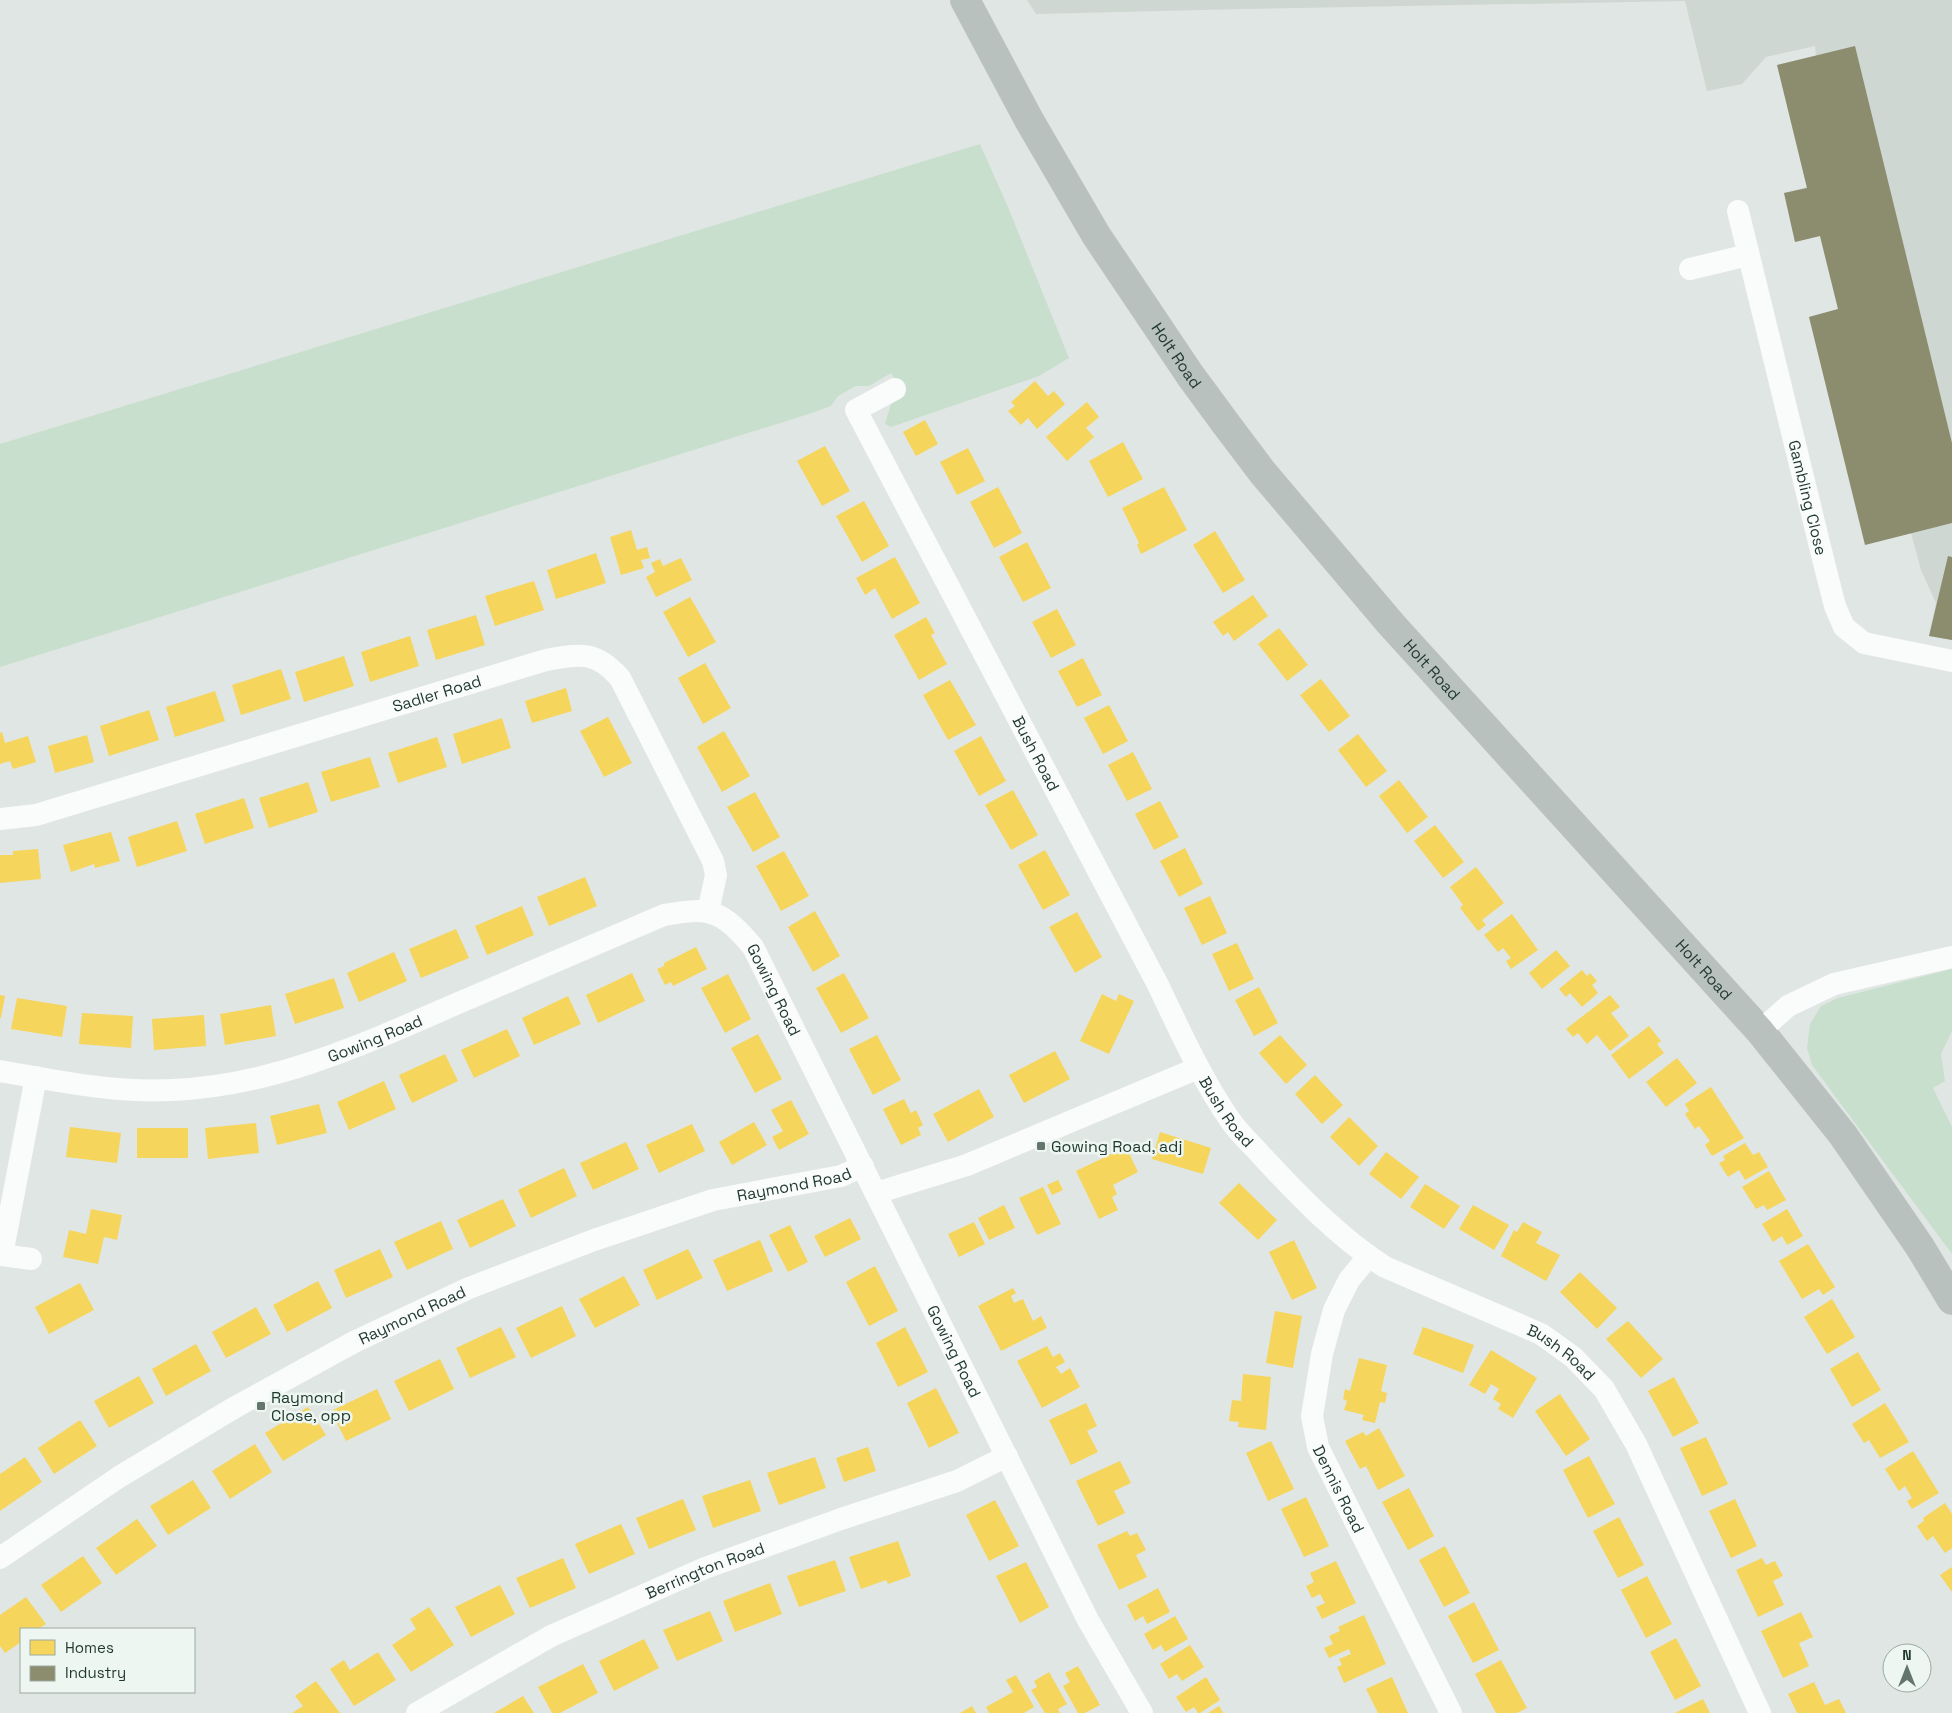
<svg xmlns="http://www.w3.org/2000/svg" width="1952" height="1713" viewBox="0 0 1952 1713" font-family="'Space Grotesk',sans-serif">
<rect width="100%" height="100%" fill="#e0e6e3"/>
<!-- built -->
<path fill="#ced7d2" d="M1027,0H1952V640L1929,636L1936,603L1921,570L1880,418L1837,428L1809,317L1838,309L1820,236L1795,242L1784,193L1807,187L1777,65L1816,56L1815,46L1766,57L1742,84L1707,91L1685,1L1242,9L1036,14Z"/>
<!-- green -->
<path fill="#c9dfcd" d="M980,144L1008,207L1069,358L1039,376L891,427L885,424L891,404L905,396L891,373L869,386H856L838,396L831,406L812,413L0,667V444Z
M1952,969V1031L1941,1054L1945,1081L1933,1088L1952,1127V1254L1812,1065L1807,1048L1810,1024L1821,1006L1838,998Z"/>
<!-- homes -->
<path fill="#f6d55c" d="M1035,381L1048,396L1054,391L1065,404L1037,429L1028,418L1021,425L1008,411L1015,406L1011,402Z
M1087,402L1099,417L1086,428L1094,437L1067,461L1046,437Z
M925,420L938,444L916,456L903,432Z
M1123,442L1143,479L1108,497L1089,461Z
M825,446L850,491L822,506L797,461Z
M968,448L985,481L957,495L940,462Z
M998,487L1022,533L994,548L970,502Z
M1164,487L1187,530L1141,554L1137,545L1139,543L1122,508Z
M864,501L889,546L862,562L836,516Z
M631,530L637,550L647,547L650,558L641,560L644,568L621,575L610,537Z
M1215,531L1245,580L1223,593L1193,545Z
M1027,542L1051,588L1023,602L999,557Z
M596,553L606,583L556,599L547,570Z
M895,557L920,603L892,619L875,588L865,595L856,578Z
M681,558L692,580L656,597L646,577L655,572L651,563L660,559L663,566Z
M534,581L544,610L495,626L485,596Z
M1253,595L1268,616L1234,641L1228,632L1223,636L1213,622Z
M690,597L716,642L688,657L663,612Z
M1057,609L1076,645L1051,658L1032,622Z
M476,615L485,645L436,660L427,630Z
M926,617L935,633L931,635L947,664L919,680L894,635Z
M1279,628L1308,665L1287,681L1258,644Z
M410,636L419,666L370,682L361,652Z
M344,656L354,686L304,702L295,672Z
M1083,658L1102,695L1077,707L1058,671Z
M705,663L731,708L703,724L678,678Z
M281,669L291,699L241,715L232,685Z
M1321,679L1350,716L1329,732L1300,695Z
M950,680L976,725L948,740L923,695Z
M566,688L572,711L532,723L525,701Z
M215,691L225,721L175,737L166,707Z
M1109,705L1128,741L1103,754L1084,718Z
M149,710L159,740L109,756L100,726Z
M608,717L632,763L604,777L580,731Z
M502,718L511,748L462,764L453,734Z
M724,731L750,776L722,792L697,747Z
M2,732L5,743L28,736L36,762L13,769L10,761L0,764V733Z
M1358,734L1387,771L1366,787L1338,750Z
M87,735L94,762L55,773L48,746Z
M981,736L1006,781L979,796L954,751Z
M437,737L447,767L398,783L388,753Z
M1133,752L1152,789L1127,801L1108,765Z
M370,757L380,787L331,802L321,772Z
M1399,780L1428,817L1407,833L1379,796Z
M308,782L318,812L269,828L259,798Z
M1013,790L1038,835L1011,850L985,805Z
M755,792L780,837L753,852L727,807Z
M244,798L254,828L205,844L195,814Z
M1160,801L1179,837L1154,850L1135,814Z
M177,821L187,851L137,867L128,837Z
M1435,825L1464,862L1443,878L1414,841Z
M111,832L120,861L95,868L94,864L71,872L63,845Z
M1185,848L1203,884L1179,897L1160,861Z
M38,849L41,879L0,883V855H13V851Z
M1045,850L1070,895L1043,910L1018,865Z
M784,851L809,896L781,911L756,866Z
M1476,867L1504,903L1482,920L1486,925L1478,931L1460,908L1463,905L1450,887Z
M585,877L597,906L549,926L537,897Z
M1210,896L1227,933L1202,945L1184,908Z
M522,906L534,935L487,955L475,926Z
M815,911L840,956L813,972L788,927Z
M1077,912L1102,957L1075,973L1049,927Z
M1512,914L1538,950L1511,969L1506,961L1511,958L1503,948L1498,952L1484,935Z
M456,929L469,958L421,978L409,949Z
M1237,943L1254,979L1229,991L1212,954Z
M696,947L707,969L673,986L671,982L665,985L657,969L664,966V963Z
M1556,950L1570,966L1542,989L1529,973Z
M394,952L407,981L359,1002L347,973Z
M1582,970L1587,976L1590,973L1597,981L1592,985L1598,993L1582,1007L1570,993L1566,997L1559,989Z
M632,973L645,1001L598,1023L586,995Z
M844,973L869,1018L841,1033L816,988Z
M728,974L751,1019L725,1033L701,988Z
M334,978L344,1008L295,1024L285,994Z
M1259,987L1278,1023L1254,1036L1235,1000Z
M1102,994L1116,1001L1119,994L1134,1001L1109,1054L1080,1041Z
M0,995L5,996L1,1018H0Z
M1610,995L1620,1007L1611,1013L1629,1036L1610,1051L1597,1035L1587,1044L1578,1033L1573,1037L1566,1029Z
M568,996L581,1024L534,1045L522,1018Z
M17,998L67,1006L62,1037L11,1029Z
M271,1005L276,1036L225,1045L220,1014Z
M82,1013L133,1016L131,1048L79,1044Z
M204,1015L206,1046L154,1050L152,1019Z
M1649,1026L1661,1041L1657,1044L1664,1053L1629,1079L1611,1055Z
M507,1029L520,1056L474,1078L461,1050Z
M758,1034L782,1079L755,1093L731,1048Z
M877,1035L901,1080L873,1095L849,1049Z
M1280,1035L1307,1065L1286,1084L1259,1053Z
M1055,1051L1070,1079L1024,1103L1009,1075Z
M445,1054L458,1081L412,1103L399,1075Z
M1677,1058L1697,1083L1666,1107L1646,1082Z
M1315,1075L1343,1105L1322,1124L1295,1094Z
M384,1081L396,1109L349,1130L337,1102Z
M1711,1087L1744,1138L1712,1156L1705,1145L1710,1141L1699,1126L1695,1129L1685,1114L1689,1111L1685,1104Z
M979,1089L994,1117L948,1142L933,1114Z
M904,1099L911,1113L916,1110L923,1125L918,1128L921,1135L901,1145L883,1109Z
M791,1100L809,1134L779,1150L772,1137L783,1131L771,1110Z
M319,1104L327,1133L277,1145L270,1116Z
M1349,1117L1378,1146L1359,1166L1330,1137Z
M754,1122L767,1145L732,1165L719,1142Z
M256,1123L259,1153L208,1159L205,1128Z
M692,1124L705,1151L659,1173L646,1145Z
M70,1127L121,1133L117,1163L66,1157Z
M137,1128H188V1158H137Z
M1160,1132L1211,1148L1203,1174L1152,1159Z
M626,1142L639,1169L593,1190L580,1163Z
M1745,1143L1753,1155L1759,1152L1768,1167L1745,1180L1739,1170L1728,1177L1719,1163L1725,1160L1723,1156Z
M1126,1147L1138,1172L1113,1185L1117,1194L1112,1197L1118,1210L1099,1219L1076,1171Z
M1386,1152L1419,1177L1401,1199L1369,1174Z
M564,1168L577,1196L531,1218L518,1190Z
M1769,1171L1786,1200L1767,1210L1764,1205L1756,1209L1742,1187Z
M1058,1180L1063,1190L1052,1195L1047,1185Z
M1239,1183L1277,1220L1258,1240L1219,1203Z
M1425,1184L1460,1206L1444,1229L1410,1207Z
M1043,1187L1061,1224L1037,1235L1019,1198Z
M503,1199L516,1226L470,1248L457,1220Z
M1004,1205L1015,1228L989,1240L978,1218Z
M1473,1205L1509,1225L1494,1250L1459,1229Z
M91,1209L122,1215L117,1240L104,1237L98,1264L63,1257L69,1230L86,1234Z
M1787,1209L1803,1236L1787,1245L1782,1236L1773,1242L1762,1224Z
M850,1218L861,1239L825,1257L814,1236Z
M441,1221L453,1249L407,1270L394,1242Z
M974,1222L985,1244L959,1257L948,1234Z
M1523,1222L1542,1232L1536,1243L1560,1255L1546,1281L1501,1256L1514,1230L1517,1232Z
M790,1225L808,1262L788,1272L769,1235Z
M760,1240L773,1271L727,1291L713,1260Z
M1294,1240L1317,1288L1292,1300L1269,1252Z
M1808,1244L1835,1287L1823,1295L1819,1289L1802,1299L1779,1261Z
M380,1249L393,1277L346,1298L334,1270Z
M688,1249L703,1278L657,1300L643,1270Z
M875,1266L898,1311L869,1326L846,1282Z
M1580,1272L1617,1308L1597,1329L1560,1292Z
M624,1276L640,1305L595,1328L579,1299Z
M318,1281L332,1308L287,1332L273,1305Z
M80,1283L94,1310L49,1334L35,1307Z
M1013,1288L1016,1293L1011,1296L1014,1303L1023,1299L1033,1321L1041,1316L1047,1328L1001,1351L978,1306Z
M1832,1299L1855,1337L1827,1354L1804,1317Z
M562,1306L576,1336L531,1358L516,1328Z
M256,1307L271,1334L226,1358L212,1332Z
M1275,1311L1302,1316L1293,1368L1266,1363Z
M1628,1321L1663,1359L1641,1378L1606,1339Z
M501,1327L516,1357L470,1378L456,1348Z
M905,1327L928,1372L898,1387L876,1343Z
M1423,1327L1474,1345L1463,1373L1413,1354Z
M196,1344L211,1371L166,1396L152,1369Z
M1047,1346L1053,1357L1060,1353L1065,1362L1056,1367L1061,1374L1070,1368L1080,1387L1042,1408L1017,1361Z
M1491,1350L1537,1378L1513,1418L1498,1409L1501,1404L1493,1399L1499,1389L1491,1384L1485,1394L1469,1385Z
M1858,1352L1881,1390L1852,1407L1830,1369Z
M1359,1358L1387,1365L1381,1391L1387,1393L1385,1403L1380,1402L1375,1423L1362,1420L1364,1415L1344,1410L1347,1401L1343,1399L1345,1389L1350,1391Z
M440,1359L454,1389L409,1411L394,1381Z
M1243,1374L1271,1377L1266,1430L1238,1427L1239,1422L1229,1421L1232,1400L1241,1401Z
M139,1376L154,1403L109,1428L94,1401Z
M1674,1377L1699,1423L1673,1437L1648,1391Z
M936,1388L959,1433L929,1448L907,1403Z
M377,1389L391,1419L346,1441L331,1411Z
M1560,1394L1590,1439L1566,1456L1535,1411Z
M1086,1403L1097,1426L1087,1431L1098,1452L1071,1465L1049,1420Z
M1885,1403L1909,1442L1880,1458L1869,1440L1864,1443L1852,1424Z
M308,1407L326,1435L283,1461L265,1433Z
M80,1420L97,1446L54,1474L38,1448Z
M1379,1428L1405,1476L1378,1490L1366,1466L1360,1469L1345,1441L1363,1432L1366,1436Z
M1706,1437L1728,1484L1702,1496L1680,1448Z
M1271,1441L1294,1489L1268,1501L1246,1453Z
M255,1444L272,1472L230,1499L212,1471Z
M868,1447L876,1471L844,1482L836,1458Z
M1913,1451L1939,1493L1912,1509L1907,1501L1912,1498L1905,1486L1899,1491L1885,1469Z
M1589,1456L1615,1504L1588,1518L1563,1470Z
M25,1457L42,1482L0,1511V1474Z
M815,1457L826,1488L779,1505L767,1473Z
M1120,1461L1131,1483L1114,1491L1125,1513L1098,1526L1076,1481Z
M193,1480L211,1508L168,1535L150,1506Z
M750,1480L761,1511L713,1528L702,1496Z
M1409,1488L1434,1536L1408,1550L1382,1502Z
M1306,1497L1329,1546L1304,1557L1281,1509Z
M683,1499L696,1530L649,1549L636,1518Z
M1735,1499L1757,1546L1731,1558L1709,1511Z
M995,1500L1019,1546L989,1561L966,1515Z
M1945,1503L1952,1514V1548L1945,1553L1933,1536L1927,1541L1917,1526L1924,1521L1923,1518Z
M1619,1517L1644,1565L1618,1578L1593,1531Z
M137,1519L157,1546L116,1575L96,1548Z
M621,1524L635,1554L589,1574L575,1544Z
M1127,1531L1130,1536L1137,1533L1146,1550L1136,1555L1147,1577L1119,1590L1097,1545Z
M898,1541L911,1576L888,1584L886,1580L861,1589L849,1557Z
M1445,1546L1470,1593L1444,1607L1419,1560Z
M83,1556L102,1583L61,1612L41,1585Z
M563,1558L576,1588L530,1608L516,1578Z
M1762,1558L1766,1565L1775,1561L1783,1576L1773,1581L1784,1605L1758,1617L1736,1570Z
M835,1560L846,1591L799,1607L787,1576Z
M1336,1561L1356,1603L1322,1619L1316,1607L1325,1603L1320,1594L1312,1598L1306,1586L1314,1582L1310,1573Z
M1026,1562L1049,1607L1020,1623L996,1576Z
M1952,1567V1592L1940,1575Z
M1647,1576L1672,1624L1646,1638L1621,1590Z
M770,1583L782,1614L735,1632L723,1601Z
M500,1585L515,1614L471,1637L455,1607Z
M1158,1588L1170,1612L1147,1624L1143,1616L1135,1621L1127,1605Z
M26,1597L46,1624L38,1629H21V1642L5,1653L0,1646V1615Z
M1474,1602L1499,1650L1473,1663L1448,1616Z
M429,1607L454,1645L411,1672L392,1645L416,1629L410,1619Z
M710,1611L723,1641L677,1661L663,1630Z
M1801,1612L1813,1637L1799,1643L1809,1666L1783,1678L1761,1631Z
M1364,1615L1386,1664L1344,1683L1337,1667L1342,1665L1339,1659L1351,1654L1349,1649L1329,1658L1324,1648L1333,1644L1329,1636L1340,1631L1338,1627Z
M1175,1616L1188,1639L1165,1652L1161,1645L1153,1650L1144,1634Z
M1676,1638L1701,1686L1675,1700L1650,1652Z
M644,1639L659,1668L614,1691L599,1661Z
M1190,1645L1204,1667L1182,1681L1177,1674L1169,1679L1160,1664Z
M378,1652L396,1680L354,1706L330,1669L344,1660L350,1670Z
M1501,1660L1527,1708L1517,1713H1496L1475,1674Z
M583,1664L598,1693L560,1713H552L538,1687Z
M1078,1666L1100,1705L1085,1713H1078L1063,1686L1070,1682L1065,1673Z
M1049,1672L1067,1704L1058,1709L1060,1713H1045L1031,1690L1037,1687L1034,1681Z
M1016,1675L1034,1707L1024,1713H989L986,1707L1013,1692L1006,1680Z
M1206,1677L1220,1700L1200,1713H1198L1194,1707L1186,1712L1176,1697Z
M1392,1677L1403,1702L1408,1713H1378L1366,1689Z
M316,1681L340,1713H292L303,1706L295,1696Z
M1814,1682L1825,1705L1839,1699L1846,1713H1797L1788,1694Z
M523,1696L534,1713H494L501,1709Z
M1703,1699L1710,1713H1675Z
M972,1706L976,1713H960Z
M1219,1706L1223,1713H1208Z"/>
<!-- industry -->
<path fill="#8c8c6e" d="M1855,46L1952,443V523L1865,545L1809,317L1838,309L1820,236L1795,242L1784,193L1807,188L1777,65Z
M1948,556L1952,557V640L1929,636Z"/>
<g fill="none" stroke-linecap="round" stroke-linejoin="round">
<!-- highway casing -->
<g stroke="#bac3bf" stroke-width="30">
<g id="highway">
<path id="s8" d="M965,0L1029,120L1096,235L1190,375L1226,424L1263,473L1391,624L1760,1031L1843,1135L1920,1247L1952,1300"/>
</g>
</g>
<!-- street -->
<g stroke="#fafbfb" stroke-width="22">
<path id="s1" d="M1738,211L1826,571L1835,606L1844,627L1864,643L1952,661"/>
<path d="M1690,269L1748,255"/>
<path id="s2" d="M895,389L856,410L1158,985C1180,1031 1201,1078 1230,1120C1238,1132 1250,1143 1260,1154C1297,1194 1339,1238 1385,1267L1541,1334L1573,1357L1604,1389L1636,1444L1760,1713"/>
<path id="s3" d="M0,819L36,815L546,660C581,654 595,650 620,678L713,861L716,875L708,912"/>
<path d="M1760,1031L1788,1006L1834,984L1952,957"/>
<path id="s4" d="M0,1071C57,1081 114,1093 172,1090C271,1086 360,1046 449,1007C521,976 592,946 664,915C711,906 722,911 753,947L1088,1620L1142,1713"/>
<path d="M876,1193L967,1165L1198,1068"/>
<path d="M0,1254L2,1255L36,1077"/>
<path d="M2,1255L31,1259"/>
<path id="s5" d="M1368,1257L1349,1280L1334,1310L1322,1354L1312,1416L1318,1447L1451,1713"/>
<path id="s6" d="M0,1558L119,1477L232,1409L354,1342L469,1288L594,1240L713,1200L841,1176L863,1166"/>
<path id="s7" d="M417,1713L551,1636L705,1568L841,1519L957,1481L1007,1456"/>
</g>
<!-- highway -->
<use href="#highway" stroke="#b9c1be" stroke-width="28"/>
</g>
<!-- markers -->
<g fill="#63756d" stroke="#edf6f0" stroke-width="2">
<rect x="1036" y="1141" width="10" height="10" rx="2.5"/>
<rect x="256" y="1401" width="10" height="10" rx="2.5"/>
</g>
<g text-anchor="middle" stroke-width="5" stroke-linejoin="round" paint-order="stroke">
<!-- street labels -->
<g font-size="16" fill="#1f382e" stroke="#edf6f0">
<text dy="6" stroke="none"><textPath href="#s8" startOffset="414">Holt Road</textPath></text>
<text dy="6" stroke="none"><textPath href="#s1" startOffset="295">Gambling Close</textPath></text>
<text dy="6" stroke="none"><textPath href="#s8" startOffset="819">Holt Road</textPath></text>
<text dy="6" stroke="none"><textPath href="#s3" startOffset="455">Sadler Road</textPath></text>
<text dy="6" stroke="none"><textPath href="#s2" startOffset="432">Bush Road</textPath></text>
<text dy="6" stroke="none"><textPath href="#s8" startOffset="1224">Holt Road</textPath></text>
<text dy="6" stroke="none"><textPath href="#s4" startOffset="848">Gowing Road</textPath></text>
<text dy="6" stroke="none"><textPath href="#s4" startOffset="384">Gowing Road</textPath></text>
<text dy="6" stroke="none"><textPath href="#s2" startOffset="838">Bush Road</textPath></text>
<text dy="6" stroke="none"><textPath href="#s6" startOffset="884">Raymond Road</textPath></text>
<text dy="6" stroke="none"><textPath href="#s6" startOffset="479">Raymond Road</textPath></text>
<text dy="6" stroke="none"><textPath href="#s4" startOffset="1252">Gowing Road</textPath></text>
<text dy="6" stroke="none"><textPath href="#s2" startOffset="1258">Bush Road</textPath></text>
<text dy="6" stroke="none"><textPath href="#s5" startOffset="250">Dennis Road</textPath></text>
<text dy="6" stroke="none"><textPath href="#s7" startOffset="322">Berrington Road</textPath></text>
</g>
<!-- poi labels -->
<g font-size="16" fill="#1f382e" stroke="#edf6f0" text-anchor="start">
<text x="1051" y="1152">Gowing Road, adj</text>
<text x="271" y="1403">Raymond<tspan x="271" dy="18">Close, opp</tspan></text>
</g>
</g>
<!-- legend -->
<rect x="20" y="1628" width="175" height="65" fill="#edf6f0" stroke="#9baaa2"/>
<rect x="30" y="1640" width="25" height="15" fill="#f6d55c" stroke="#9baaa2"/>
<text x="65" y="1653" font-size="15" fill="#1f382e">Homes</text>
<rect x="30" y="1666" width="25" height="15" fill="#8c8c6e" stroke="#9baaa2"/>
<text x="65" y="1678" font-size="15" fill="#1f382e">Industry</text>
<!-- north arrow -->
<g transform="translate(1907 1668)"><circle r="24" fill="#edf6f0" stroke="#9baaa2"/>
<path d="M0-4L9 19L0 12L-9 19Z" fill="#63756d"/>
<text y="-8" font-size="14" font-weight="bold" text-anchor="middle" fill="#1f382e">N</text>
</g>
</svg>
